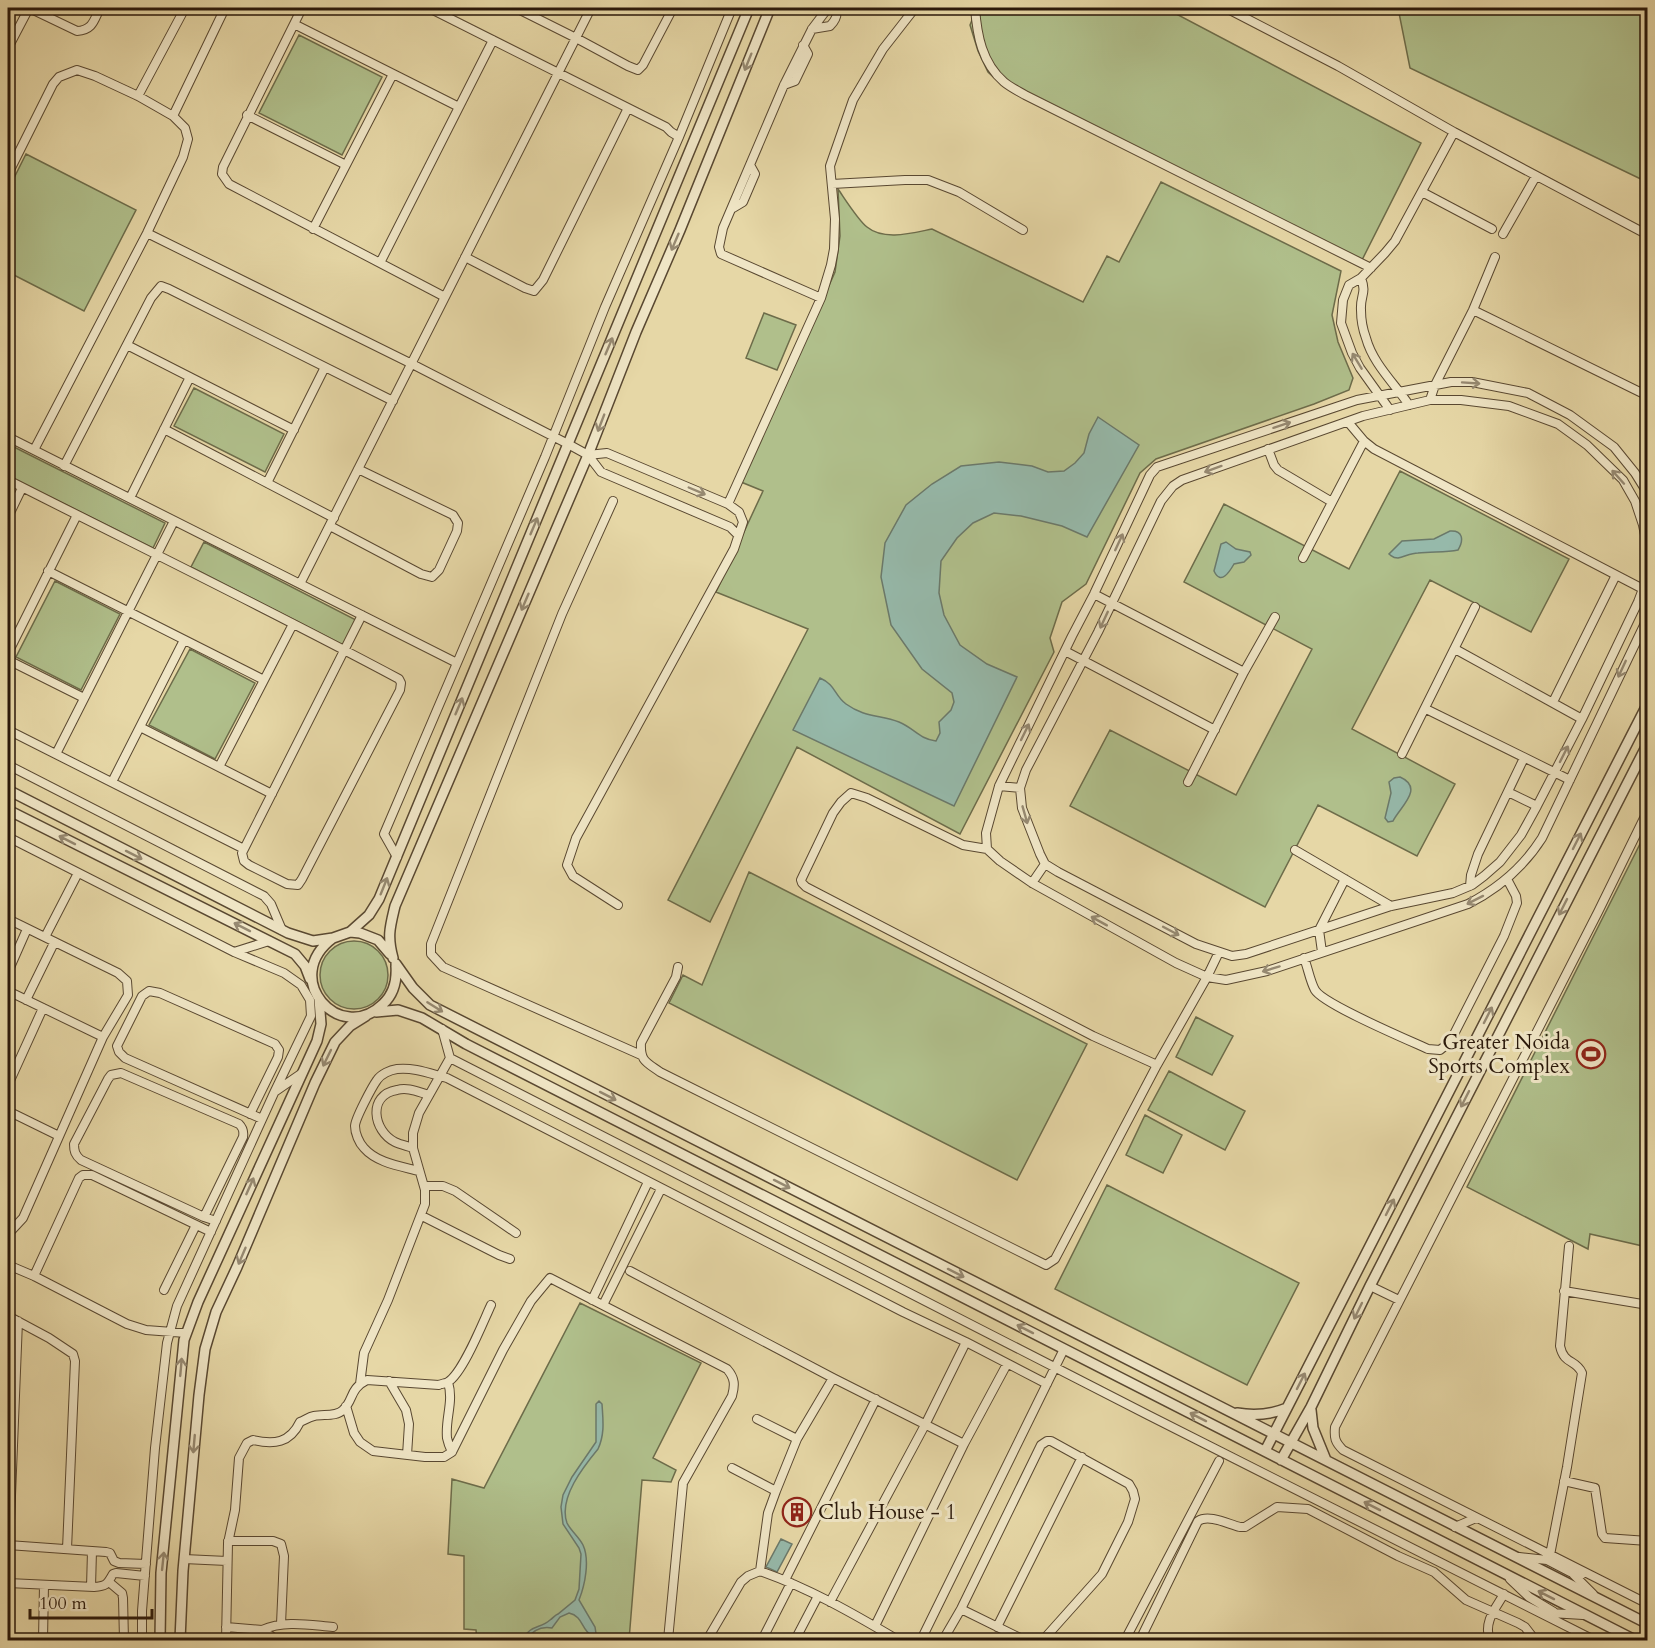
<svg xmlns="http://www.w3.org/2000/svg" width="1655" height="1648" viewBox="0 0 1655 1648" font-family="Cardo,serif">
<rect width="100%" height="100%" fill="#e6d7a6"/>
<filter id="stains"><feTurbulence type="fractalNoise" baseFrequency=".00333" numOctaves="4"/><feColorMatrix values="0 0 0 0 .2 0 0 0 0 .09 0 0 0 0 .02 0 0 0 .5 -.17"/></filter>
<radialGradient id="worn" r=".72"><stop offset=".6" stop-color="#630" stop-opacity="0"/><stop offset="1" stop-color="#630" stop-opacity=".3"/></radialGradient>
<!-- green -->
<path fill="#b0bf8b" stroke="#6d6c4a" stroke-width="1.5" d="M977,8H1165L1421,143L1362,260L1002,85L988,72L978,51L970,25Z
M1398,8H1647V182L1410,68Z
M299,35L382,77L342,155L259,113Z
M26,154L136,210L84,311L8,272V190Z
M1161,182L1341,271L1332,315L1338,342L1353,378L1349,390L1314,404L1156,459L1140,473L1086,584L1062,602L1050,638L1054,652L960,834L797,747L710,922L668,900L808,629L716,592L763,491L741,482L835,272L840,236L838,189C845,199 858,220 867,227C884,241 912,233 932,229L1083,302L1107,256L1119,262Z
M764,313L796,325L777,370L746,358Z
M194,388L284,434L265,472L174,426Z
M8,444L165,523L153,548L8,476Z
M1400,471L1569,559L1531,632L1430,580L1352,729L1455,784L1417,856L1318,805L1265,907L1070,806L1110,730L1236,795L1312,649L1184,582L1224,504L1349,569Z
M204,542L356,620L343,645L191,567Z
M55,581L120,614L81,690L16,657Z
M190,649L255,683L215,759L149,725Z
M1647,830V1247L1590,1234L1588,1249L1467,1187Z
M749,872L1087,1044L1017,1180L669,1003L683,975L702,985Z
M320 975a34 34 0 1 1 68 0a34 34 0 1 1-68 0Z
M1196,1017L1233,1036L1212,1075L1176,1057Z
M1169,1071L1245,1111L1225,1150L1148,1110Z
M1145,1115L1182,1135L1163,1173L1126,1155Z
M1107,1185L1299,1283L1247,1385L1055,1289Z
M580,1303L701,1363L653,1458L676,1470L671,1482L642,1480L629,1640H477L476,1630L464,1629V1556L448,1554L452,1479L484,1488Z"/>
<!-- water -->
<path fill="#96b9aa" stroke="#6b796a" stroke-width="1.5" d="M1098,417L1139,445L1087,537L1062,526L1021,516L994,513L973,523L957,538L941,561L939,593L944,615L960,645L987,664L1017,677L954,806L793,730L820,678C836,685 834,695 846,704C864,717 879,715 899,722C914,728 919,739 936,741L940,733L939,722L951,710L954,702L952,693L922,669L891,625L881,577L885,543L906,505L932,484L961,466L999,462L1032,466L1048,472L1064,471L1075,463L1084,453L1089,434Z
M1450,531C1463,530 1464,540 1458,550C1445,553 1431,551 1418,553C1411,553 1404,557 1398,558C1393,558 1393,557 1389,554L1402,541L1434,539Z
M1226,542L1236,549L1250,552L1251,555L1244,562L1234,564C1230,571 1221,586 1214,571L1221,544Z
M1400,777C1425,788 1400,807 1393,821L1388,822L1385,818L1391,793L1389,782L1394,778Z
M599,1401L602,1404C603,1420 605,1434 598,1449C584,1466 558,1498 567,1523C571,1531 579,1537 583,1545C590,1560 585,1585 579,1600L595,1627L597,1640H591V1635C581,1629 583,1616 569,1613L560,1617L552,1628C541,1626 532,1631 526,1640H522C531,1624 540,1629 550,1620C553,1618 555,1615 558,1614L575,1600L579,1589L581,1554L579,1548L563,1524L561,1507L563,1495L572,1477L596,1442V1404Z
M781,1539L792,1544L777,1572L766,1567Z"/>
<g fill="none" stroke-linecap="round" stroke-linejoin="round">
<!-- minor casing -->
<g stroke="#594831" stroke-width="10">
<path id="minor" d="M29,8L77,31C93,30 94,20 100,8
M302,8L223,167L222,174L229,184L445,297
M429,8L666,127L671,132L679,137
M516,8L576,38L628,66L638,70L643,65L673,8
M975,8C977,35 982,63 1004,82C1010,87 1018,91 1025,95L1371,268
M1226,8L1338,66L1454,132L1648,235
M294,24L459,107
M812,29L830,26C836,20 838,15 836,8
M8,48L29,8
M784,85L795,81L808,54L803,45
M138,96L185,8
M247,115L346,165
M173,116L225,8
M8,174L53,84L59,77L77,70L95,76L138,96L173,116L185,128L188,139L183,157L147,233L34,450
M832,184L905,180H928L959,192L1023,230
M1422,192L1492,229
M733,208L743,202L755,174L750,165
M313,229L393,74
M147,233L412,364L568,444L588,455L601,472L730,527L738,535
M1503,234L1536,176
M465,257L525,288L534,291L543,280L628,108
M380,263L493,40
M1361,278C1367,294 1360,295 1361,310C1361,319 1363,330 1366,338C1373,364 1395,384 1409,405
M821,298L721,254L719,247L723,228L784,85L812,29L828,8
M1473,310L1648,396
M127,345L294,430
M1430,400L1435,385L1473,310L1495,257
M1390,410L1360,368L1352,353L1341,323L1343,300L1349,285L1361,278L1385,253L1395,241L1454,132
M1348,422L1364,441L1374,449L1643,589
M164,429L334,518
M8,437L457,663
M1268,449L1274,465L1278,470L1332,502
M588,455L607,453L728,504L739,512L743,522L734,549L576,838L567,865L573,876L618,905
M64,466L151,298L161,286L169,289L393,401
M8,480C138,546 270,610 399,679L401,683L400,690L302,879L298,885L287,884L249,865L244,861L242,853L362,615
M267,483L325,367
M1648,494L1635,473L1614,447L1570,415L1528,393L1472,382H1451L1357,400L1157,467L1150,475L1094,594L1072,636L999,786L986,833L987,849L1000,861L1032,883L1176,963L1207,977L1226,980L1267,971L1468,904C1499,888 1523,868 1542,838L1648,617
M130,498L190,377
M613,501L562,614L431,944V954L443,967L641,1055
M728,504L821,298L831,265L834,249L835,219L830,166L853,100L883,49L915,8
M8,517L22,488
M330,526L421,574L432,577L439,570L457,531L458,523L453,515L358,469
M1648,550L1643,525L1635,501L1623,480L1587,445L1558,424L1509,406L1461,400H1430L1363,416L1182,480L1173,486L1161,501L1098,632L1026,770L1020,788L1022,808L1040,854L1045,864L1058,872L1196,944L1232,956L1246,954L1391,906L1453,893L1472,885L1484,876L1500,862L1521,835L1537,806L1582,719L1638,602L1646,581L1648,554
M1303,558L1364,441
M48,571L264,680
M300,584L591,8
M1094,594L1244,672
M1455,649L1582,719
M1065,651L1215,730
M8,653L77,515
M8,660L84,698
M1553,702L1616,575
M1426,709L1570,780
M140,727L272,794
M8,730L244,849
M56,754L174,521
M1402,754L1475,607
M8,765L264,896L271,904L282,930
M219,767L293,624
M112,782L184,640
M1188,782L1244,672L1275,617
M999,786L1020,788
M1508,792L1537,806
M1648,810L1598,912L1335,1427C1334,1438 1335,1442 1343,1450L1648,1604
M8,837L234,952L284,973L301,985L310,1000L311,1016L274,1093L177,1306L167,1343L155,1448L142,1611V1640
M987,849L963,845L867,798L851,793L841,802L833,813L801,880L802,883L806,887L1093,1036L1157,1065
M1295,850L1391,906
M397,857L384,834L545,457L605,307L679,137L732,8
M1032,883L1045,864
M1470,886L1471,875L1478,854L1524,758
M8,919L118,973L127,981L128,995L103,1037L23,1218L10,1232H8
M45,937L78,873
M234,952L269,941
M1322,952L1319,930L1345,879
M1304,958C1308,968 1310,981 1315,990C1323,1004 1408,1040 1428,1049L1440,1050L1450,1042L1504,936L1517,903L1516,896L1507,879
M678,967L676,977L641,1043C640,1061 646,1062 660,1072L1046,1265L1055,1259L1157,1065L1207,977L1219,952
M8,972L27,929
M8,991L103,1037
M26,1000L54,943
M442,1029L450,1058L1148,1415L1594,1640
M8,1085L43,1008
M276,1091L302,1073
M8,1111L59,1136
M250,1114L278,1057L279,1050L275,1044L160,993L149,991L142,996L117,1046L119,1052L125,1058L262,1119
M413,1148C408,1146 401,1145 395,1142C373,1131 367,1095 397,1090C408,1087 418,1092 429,1095
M419,1171C400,1166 377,1163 364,1148C359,1143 355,1133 355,1126C355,1119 372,1087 377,1080C381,1074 390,1070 397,1069C414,1067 431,1074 447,1078L903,1312L966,1342L1047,1384
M424,1186H443L455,1191L516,1233
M422,1216L499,1255L510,1259
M204,1217L243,1137C244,1131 243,1128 239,1124L121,1073L111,1075L108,1079L74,1144C74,1151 75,1155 81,1160L204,1217L216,1221
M8,1265L34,1276L127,1324L146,1330L186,1333
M630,1271L833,1378L964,1444
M34,1276L79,1178L83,1175H92L211,1232
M1370,1286L1399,1300
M164,1290L196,1225
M1564,1291L1648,1305
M592,1300L648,1182
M603,1305L661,1189
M8,1316L49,1338L73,1354L75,1361L67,1549
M1648,1374V1399
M389,1381L406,1410L409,1424L407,1455
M448,1382C454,1402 445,1418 447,1438C448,1443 450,1448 452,1452
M360,1384L364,1353L388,1300L425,1204V1190L413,1148V1133L419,1113L450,1058
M346,1406L354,1433L360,1442L373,1451L425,1457H444L452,1452L503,1350L531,1301L550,1278L727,1369C735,1378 735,1385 732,1396L683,1483L668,1640
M757,1419L797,1439
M732,1468L776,1491
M1564,1481L1595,1488L1602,1534L1605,1538L1648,1541
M1455,1527L1476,1518
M228,1541H273L281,1544L284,1556L281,1624
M8,1545L106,1552L110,1553L114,1561L119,1563L146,1564
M9,1545L18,1321
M1550,1555L1567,1467L1582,1373C1576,1359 1564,1365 1560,1346L1569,1246
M1519,1557L1547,1560L1570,1572L1582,1574
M184,1559L227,1561
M760,1571L768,1513L776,1491L797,1439L833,1378
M1572,1573L1593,1594
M1510,1579L1529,1597L1554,1612
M785,1580L876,1399
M109,1582L122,1593L123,1598L124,1640
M8,1583L94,1587C107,1586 107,1584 113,1574L116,1573L145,1576
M91,1587L92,1551
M830,1602L925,1425L966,1342
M961,1609L1024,1640
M1551,1613L1583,1615
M875,1626L964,1444L1007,1364
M226,1627L262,1630L277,1640
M997,1627L1082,1457
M262,1630C285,1620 309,1625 333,1627
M43,1640L44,1585
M226,1640L228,1543L235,1510L239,1458L247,1443L253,1440C274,1445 290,1443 300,1422C305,1420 309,1417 314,1416C324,1414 336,1417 343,1410C354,1400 349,1389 367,1380L439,1385C440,1384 447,1383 448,1382C463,1373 483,1322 491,1305
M707,1640L741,1582L748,1576L760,1571C809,1588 854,1614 898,1640
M762,1640L791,1583
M795,1640L818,1596
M921,1640L1064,1349
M943,1640L961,1609L1041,1445L1047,1441H1051L1129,1484L1133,1491L1135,1499L1128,1522L1102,1574L1043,1640
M1125,1640L1219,1461
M1140,1640L1198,1521C1209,1514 1228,1524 1240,1527H1245L1277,1507L1308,1509L1398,1556L1434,1572L1466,1600L1518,1623L1525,1627L1535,1640
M1490,1640C1483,1623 1495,1609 1504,1594"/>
</g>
<!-- tertiary casing -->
<g stroke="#594831" stroke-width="12">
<path id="tertiary" d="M8,790L288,933L313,941L333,938L350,932L360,933L378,940L390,954
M8,810L295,954L305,966L310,979
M350,932L369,915L379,899L749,8
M333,938C279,978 340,1046 383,1004C394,994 397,981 396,966
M393,958C387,936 390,927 395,906L588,455L636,332L680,230L770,8
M396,964L413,988L430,1005L1648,1624
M376,1012L398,1010L422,1018L466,1044L1635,1640
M1311,1410L1313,1428L1326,1460
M1237,1413C1255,1416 1270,1415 1287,1408
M1265,1451L1648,703
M1281,1460L1311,1407L1370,1286L1648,743
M160,1640L161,1573L184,1340L198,1302L317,1041L321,1024L319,999
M180,1640L183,1571L199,1395L205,1349L216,1312L237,1267L315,1083L335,1042L350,1026L366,1016"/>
</g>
<!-- minor -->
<use href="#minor" stroke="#efe5c5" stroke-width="8"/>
<!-- tertiary -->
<use href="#tertiary" stroke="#efe5c5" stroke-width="9"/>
</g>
<!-- one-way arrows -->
<defs><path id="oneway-shaft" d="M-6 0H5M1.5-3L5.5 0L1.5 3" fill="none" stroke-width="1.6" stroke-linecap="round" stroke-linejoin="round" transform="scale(1.5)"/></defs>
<g stroke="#968971">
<use href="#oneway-shaft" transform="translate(748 62) rotate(112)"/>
<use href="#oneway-shaft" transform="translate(675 242) rotate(113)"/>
<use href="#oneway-shaft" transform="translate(609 346) rotate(-67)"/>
<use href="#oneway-shaft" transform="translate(1357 361) rotate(-121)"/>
<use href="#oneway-shaft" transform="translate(1471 383) rotate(4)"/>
<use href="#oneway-shaft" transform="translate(601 423) rotate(111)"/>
<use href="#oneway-shaft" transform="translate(1282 425) rotate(-18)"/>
<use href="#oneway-shaft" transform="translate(1213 469) rotate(160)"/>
<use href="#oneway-shaft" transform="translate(1618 477) rotate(-132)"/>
<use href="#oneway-shaft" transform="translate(697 491) rotate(23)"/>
<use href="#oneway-shaft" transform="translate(534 526) rotate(-67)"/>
<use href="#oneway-shaft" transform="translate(1119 542) rotate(-65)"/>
<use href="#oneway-shaft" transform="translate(525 602) rotate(113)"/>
<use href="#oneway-shaft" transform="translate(1104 620) rotate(115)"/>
<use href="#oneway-shaft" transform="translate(1622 669) rotate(115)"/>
<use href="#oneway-shaft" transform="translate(459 706) rotate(-67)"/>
<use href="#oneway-shaft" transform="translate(1025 732) rotate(-64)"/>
<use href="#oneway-shaft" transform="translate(1564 754) rotate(-63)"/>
<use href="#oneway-shaft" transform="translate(1025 815) rotate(74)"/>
<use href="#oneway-shaft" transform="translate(67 840) rotate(-153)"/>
<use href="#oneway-shaft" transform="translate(1577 841) rotate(-63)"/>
<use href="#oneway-shaft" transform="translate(134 855) rotate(27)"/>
<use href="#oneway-shaft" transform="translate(384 886) rotate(-68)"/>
<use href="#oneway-shaft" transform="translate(1475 900) rotate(153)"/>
<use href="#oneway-shaft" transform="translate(1563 907) rotate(117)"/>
<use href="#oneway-shaft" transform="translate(1099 921) rotate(-151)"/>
<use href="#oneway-shaft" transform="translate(242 927) rotate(-153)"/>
<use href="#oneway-shaft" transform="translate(1171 931) rotate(28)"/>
<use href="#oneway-shaft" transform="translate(1271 969) rotate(163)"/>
<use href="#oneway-shaft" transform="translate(435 1007) rotate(32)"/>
<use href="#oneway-shaft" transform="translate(1488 1015) rotate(-63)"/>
<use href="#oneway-shaft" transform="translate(327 1058) rotate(116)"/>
<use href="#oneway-shaft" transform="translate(608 1096) rotate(27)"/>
<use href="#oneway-shaft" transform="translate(1465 1099) rotate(117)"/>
<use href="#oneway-shaft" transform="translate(782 1184) rotate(27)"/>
<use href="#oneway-shaft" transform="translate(250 1186) rotate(-66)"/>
<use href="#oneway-shaft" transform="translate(1390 1207) rotate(-63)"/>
<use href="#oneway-shaft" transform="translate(242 1256) rotate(113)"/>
<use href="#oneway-shaft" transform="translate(956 1273) rotate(27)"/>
<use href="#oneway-shaft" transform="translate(1358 1311) rotate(116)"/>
<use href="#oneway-shaft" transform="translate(1025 1329) rotate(-153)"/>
<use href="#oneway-shaft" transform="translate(181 1367) rotate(-85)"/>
<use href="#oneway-shaft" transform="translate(1301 1381) rotate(-63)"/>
<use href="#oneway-shaft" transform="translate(1198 1417) rotate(-153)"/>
<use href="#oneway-shaft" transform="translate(194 1444) rotate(95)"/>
<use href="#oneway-shaft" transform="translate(1372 1506) rotate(-153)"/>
<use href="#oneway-shaft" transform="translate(163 1561) rotate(-84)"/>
<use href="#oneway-shaft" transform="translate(1546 1595) rotate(-153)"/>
</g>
<!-- icons -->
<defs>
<g id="stadium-ring" transform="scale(1.5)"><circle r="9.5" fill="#efe5c5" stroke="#8f2418" stroke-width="1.5"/><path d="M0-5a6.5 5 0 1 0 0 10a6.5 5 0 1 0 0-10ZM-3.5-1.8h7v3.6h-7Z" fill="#8f2418"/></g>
<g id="building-ring" transform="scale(1.5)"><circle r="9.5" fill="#efe5c5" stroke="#8f2418" stroke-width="1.5"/><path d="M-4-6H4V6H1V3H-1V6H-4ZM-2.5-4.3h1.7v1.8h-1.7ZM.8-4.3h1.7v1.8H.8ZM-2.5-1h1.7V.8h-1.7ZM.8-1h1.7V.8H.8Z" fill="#8f2418"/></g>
</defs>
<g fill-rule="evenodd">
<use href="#stadium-ring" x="1591" y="1054"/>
<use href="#building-ring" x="797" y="1512"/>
</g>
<g text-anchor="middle" stroke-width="6" stroke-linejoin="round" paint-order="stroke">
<!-- poi labels -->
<g font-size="21" fill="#2a180a" stroke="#efe5c5" text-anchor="end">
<text x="1570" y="1049">Greater Noida<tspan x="1570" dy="24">Sports Complex</tspan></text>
<text x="818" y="1519" text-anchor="start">Club House - 1</text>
</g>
</g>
<!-- margin -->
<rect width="1655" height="1648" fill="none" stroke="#e6d7a6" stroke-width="30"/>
<rect x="9" y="9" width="1637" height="1630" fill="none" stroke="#2a180a" stroke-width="3"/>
<rect x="15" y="15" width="1625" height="1618" fill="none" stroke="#2a180a" stroke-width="1.5"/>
<!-- scale -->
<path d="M30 1609v9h122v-9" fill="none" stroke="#2a180a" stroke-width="3"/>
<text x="39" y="1609" font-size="18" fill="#2a180a" stroke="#efe5c5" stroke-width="4.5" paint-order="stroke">100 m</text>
<rect width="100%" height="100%" filter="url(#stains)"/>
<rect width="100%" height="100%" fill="url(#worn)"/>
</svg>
